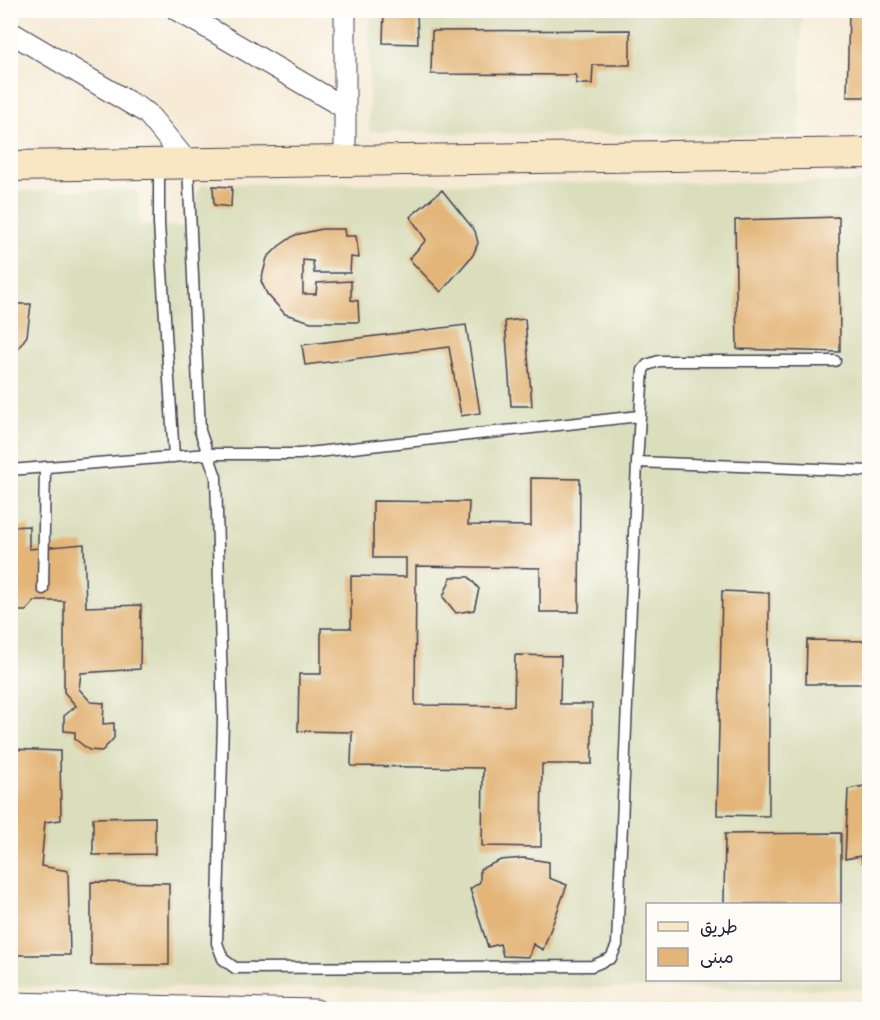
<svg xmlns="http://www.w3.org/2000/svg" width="880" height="1020" viewBox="0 0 880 1020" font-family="Pangolin,'Playpen Sans Arabic',sans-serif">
<rect width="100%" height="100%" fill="#fdfcf7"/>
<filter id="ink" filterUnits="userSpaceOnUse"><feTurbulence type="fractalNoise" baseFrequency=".0167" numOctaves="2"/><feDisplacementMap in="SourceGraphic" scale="12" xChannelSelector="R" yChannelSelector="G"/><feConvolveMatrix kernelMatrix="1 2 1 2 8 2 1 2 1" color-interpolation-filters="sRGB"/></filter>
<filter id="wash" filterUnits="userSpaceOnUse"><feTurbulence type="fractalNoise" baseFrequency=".008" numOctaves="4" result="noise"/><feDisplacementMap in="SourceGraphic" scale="24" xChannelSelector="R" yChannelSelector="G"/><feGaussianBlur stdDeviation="1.35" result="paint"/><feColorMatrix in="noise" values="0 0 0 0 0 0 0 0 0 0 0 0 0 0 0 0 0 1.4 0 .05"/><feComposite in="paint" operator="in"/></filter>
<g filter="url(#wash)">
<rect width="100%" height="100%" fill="#f6ead5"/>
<!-- built -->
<path fill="#dbdebd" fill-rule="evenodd" d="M370,11H802L799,136L369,132Z
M869,182V989L11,987L10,191L133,190L139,194V226H192L196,195L202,184ZM648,904H840V980H648Z"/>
<g id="blocks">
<!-- building -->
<path fill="#e3b578" d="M384,10H417L418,44L383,43Z
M849,10H870V97H847Z
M630,30V65H593L592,84H576V75L431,74L432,31Z
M213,186L232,187L231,207L214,205Z
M442,190L475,231L478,243L473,255L441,292L409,259L426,240L410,217Z
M839,217L840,352L737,349L735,220Z
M322,229H344L345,236H356L359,258L351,257L350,273H314L313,261L303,260V294H316L317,283L351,281V300L358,301L359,322H311L285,314L267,294L261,281L267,258L279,246L295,235Z
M10,304H31L27,336L10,360Z
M525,319L532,406H511L505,321Z
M466,325L480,413L461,416L449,347L305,365L302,345Z
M531,478L580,479L579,612H540V568L416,566L415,705L514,706L515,655L561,656L560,704H592V764H542L541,847L482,846L483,768L351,766L352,732L298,731L299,674H321V628H351V576L406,577V558H373V501L469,502L468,525L531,526Z
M29,526V549L84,544L86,607L141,605L140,669L81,673L79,689L91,702L104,703L103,724L114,723V738L102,751L89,750L75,739V732L64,731V716L76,706L64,692V601H35L26,611H10V527Z
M451,577H469L479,589L474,610L456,613L443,597Z
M722,591L769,593V816L717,815Z
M807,640L870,641V684H806Z
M10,749L60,751L61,820L45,822L41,866L68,871L70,955H10Z
M870,785V859L862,862L861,856L845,859L848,789Z
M155,817V854L93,855V818Z
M841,833V904H724L725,834Z
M524,858L549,862V878L567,885L543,950L533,944L529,957L503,956L500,944L488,947L470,889L480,882V869L501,860Z
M91,882L169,883V965H91Z"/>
</g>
</g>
<g filter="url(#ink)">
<use href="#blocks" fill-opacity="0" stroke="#424052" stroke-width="1.5"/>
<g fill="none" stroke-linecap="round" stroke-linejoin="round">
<!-- lane casing -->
<g stroke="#424052" stroke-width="13">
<path id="lane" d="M159,165V224L174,457
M188,166L200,431L216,477L223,721L217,943L223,959L235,968L592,966L611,958L617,945L637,462L643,370L647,365L659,361H835
M637,462L870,471
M10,470L208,454H299L639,416
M43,589L45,467"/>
</g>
<!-- street casing -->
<g stroke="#424052" stroke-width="23">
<path id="street" d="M177,10L345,108
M10,32L147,113L188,163
M345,163V10
M10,1003L316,1010"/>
</g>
<!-- secondary casing -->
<g stroke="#424052" stroke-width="32">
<path id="secondary" d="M10,166L870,153"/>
</g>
<!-- lane -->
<use href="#lane" stroke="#fff" stroke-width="10"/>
<!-- street -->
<use href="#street" stroke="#fff" stroke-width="21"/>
<!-- secondary -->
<use href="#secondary" stroke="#f9e7c3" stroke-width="30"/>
</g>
</g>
<!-- margin -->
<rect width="880" height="1020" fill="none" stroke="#fdfcf7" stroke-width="36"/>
<!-- legend -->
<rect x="646" y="903" width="195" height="78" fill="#fdfcf7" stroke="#a5a5ac" stroke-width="1.5"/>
<rect x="658" y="922" width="30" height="9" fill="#f9e7c3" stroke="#a5a5ac" stroke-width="1.5"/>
<text x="700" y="933" font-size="18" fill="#22223b">طريق</text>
<rect x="658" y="948" width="30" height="18" fill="#e3b578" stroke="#a5a5ac" stroke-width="1.5"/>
<text x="700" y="963" font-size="18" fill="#22223b">مبنى</text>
</svg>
